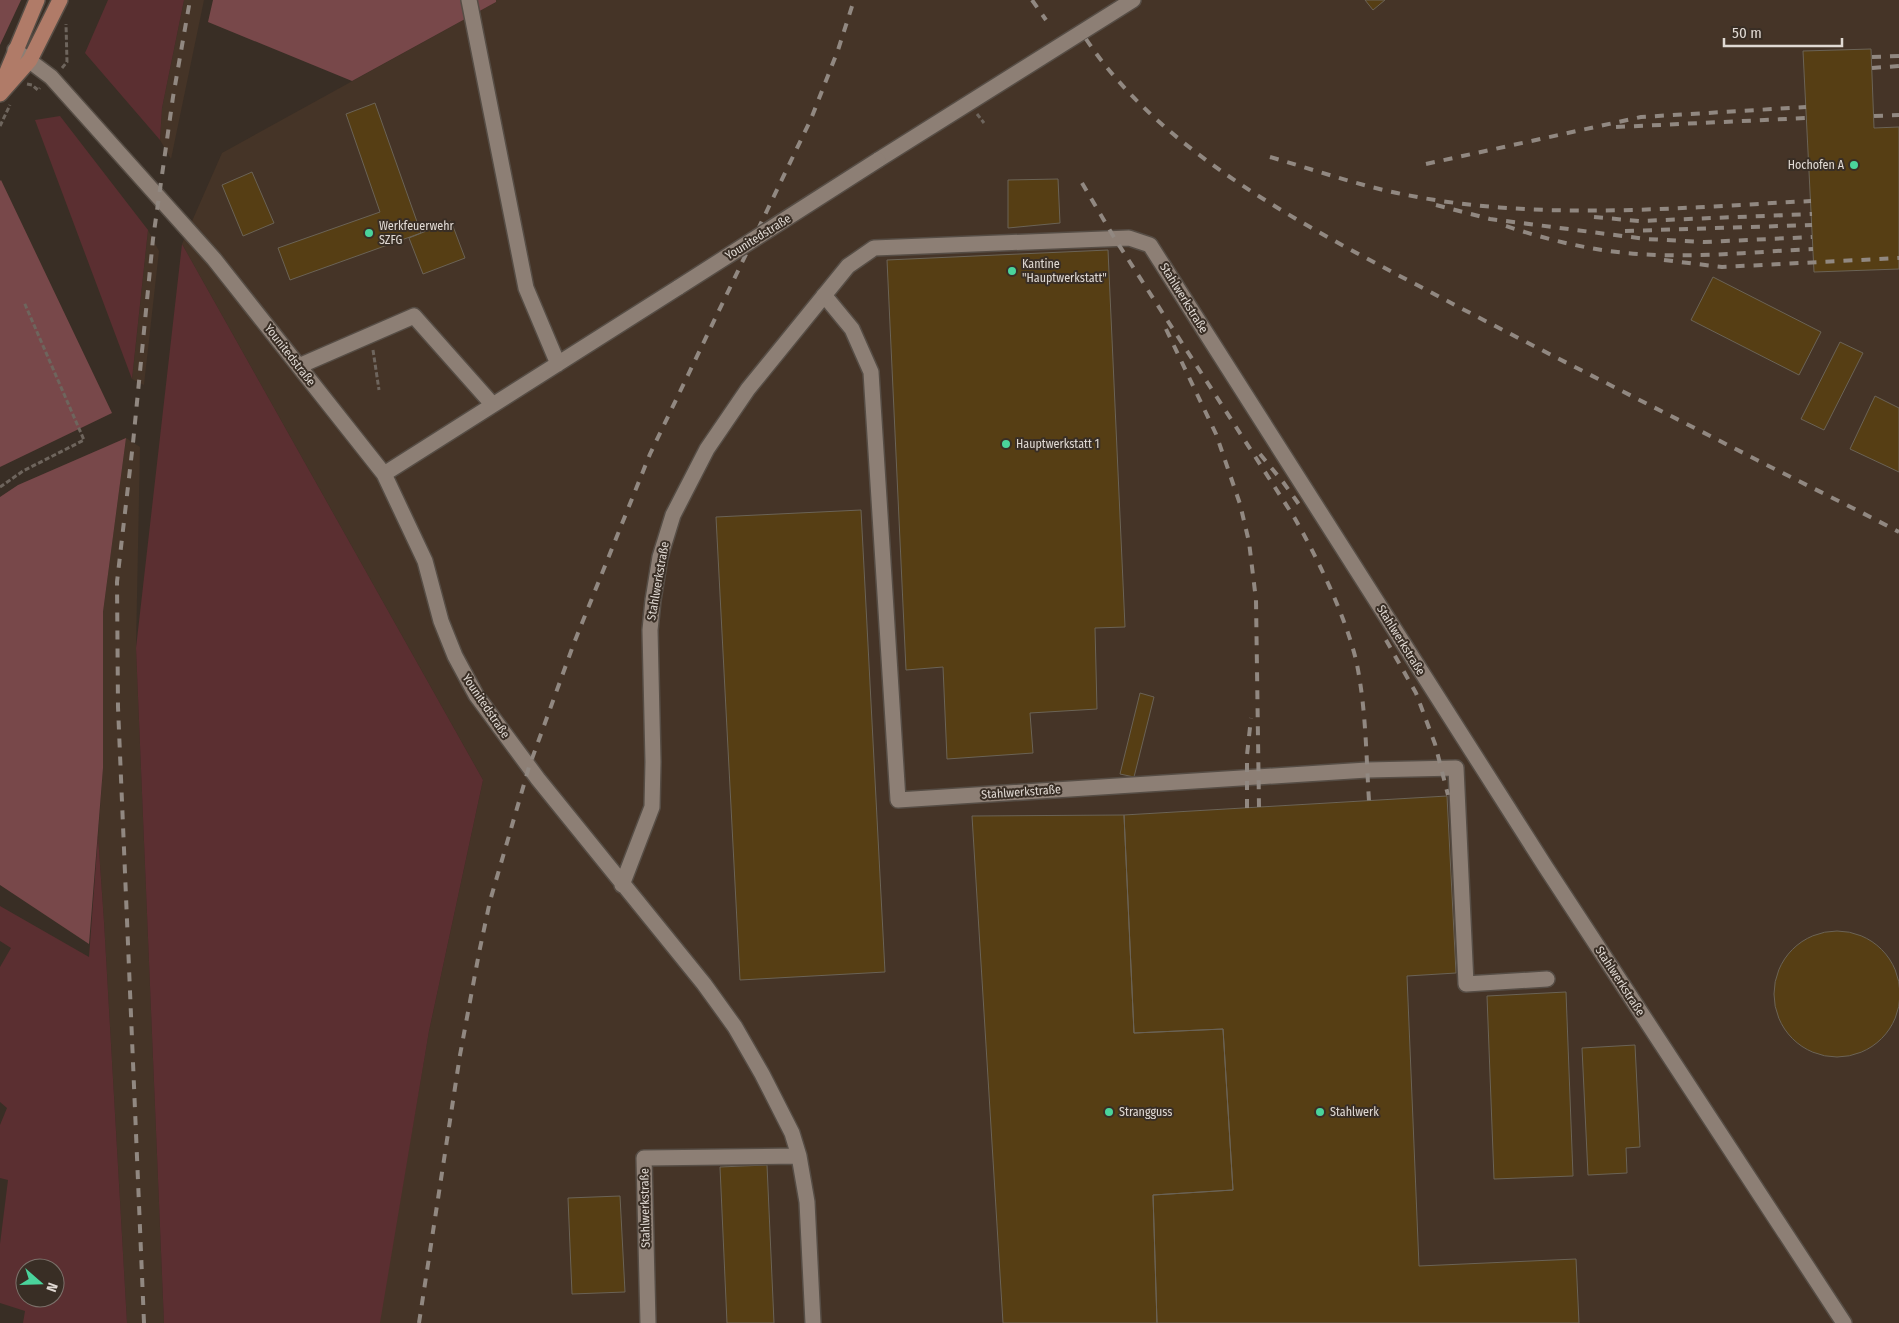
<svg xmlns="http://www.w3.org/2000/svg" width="1899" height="1323" viewBox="0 0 1899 1323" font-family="'Fira Sans Condensed',sans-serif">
<rect width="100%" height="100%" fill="#392e25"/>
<!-- built -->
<path fill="#453427" d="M184,0H204L171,159L160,140L162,108Z
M496,0H1899V1323H379L429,1031L483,780L182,244L222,153L496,2Z
M148,230L159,251L144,385L132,379Z
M126,438L140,447L136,648L164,1323H127L104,922L98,836L103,768V612Z"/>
<!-- green -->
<path fill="#5b2f31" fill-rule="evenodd" d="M108,0H184L162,108L160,140L85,53Z
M60,116L148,230L132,379L35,120Z
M182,244L483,780L429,1031L380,1323H164L136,648Z
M98,836L104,922L127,1323H23L25,1311L0,1303V1244L8,1180L0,1178V1125L7,1108L0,1102V967L11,948L0,941V906L89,957ZM25,1268H55V1298H25Z"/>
<!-- forest -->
<path fill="#78484a" d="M0,0H21L0,45Z
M213,0H496V2L352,81L208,22Z
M1,180L112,413L0,467V181Z
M126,438L103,612V768L89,944L0,885V497L18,485Z"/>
<!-- building -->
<path fill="#563e14" stroke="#6b6356" d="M1365,0H1385L1373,10Z
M1871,49L1874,128L1899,127V269L1814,272L1803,51Z
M375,103L421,233L290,280L278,248L380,212L346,114Z
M252,172L274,223L243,236L222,185Z
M1058,179L1060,223L1008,228V180Z
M451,221L465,258L423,274L409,238Z
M1108,250L1125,627L1095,628L1097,709L1030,713L1033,753L947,759L943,667L906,670L887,260Z
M1713,277L1821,332L1799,375L1691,320Z
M1840,342L1863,353L1824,430L1801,419Z
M1875,396L1899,408V472L1850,449Z
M861,510L885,972L740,980L716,517Z
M1140,693L1154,697L1134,777L1120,774Z
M1447,796L1456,973L1407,976L1419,1266L1576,1259L1579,1323H1157L1153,1195L1233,1190L1223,1029L1134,1033L1124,815Z
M1124,815L1134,1033L1223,1029L1233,1190L1153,1195L1157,1323H1003L972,816Z
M1774 994a63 63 0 1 1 126 0a63 63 0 1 1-126 0Z
M1566,992L1573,1176L1494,1179L1487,996Z
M1635,1045L1640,1147L1626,1148L1627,1173L1588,1175L1582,1048Z
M767,1165L774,1323H727L720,1167Z
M620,1196L625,1292L572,1294L568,1198Z"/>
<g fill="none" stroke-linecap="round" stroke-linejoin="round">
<!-- minor casing -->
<g stroke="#564d45" stroke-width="18">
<path id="minor" d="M469,0L526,288L558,364
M15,50L51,77L214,259L384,474L425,561L441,621L455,656L476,695L538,779L704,984L735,1027L762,1074L792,1133L799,1156L807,1202L813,1323
M878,160L1133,0
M824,295L852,329L871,372L898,800L1367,770L1456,768L1466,984L1547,979
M299,366L414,316L493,405
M384,474L679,287
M622,885L652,807L653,762L650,630L653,600L660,557L673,515L707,449L748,389L848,266L874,248L1129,238L1150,245L1545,866L1844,1323
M648,1323L644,1158L799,1156"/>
</g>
<!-- major casing -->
<g stroke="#564d45" stroke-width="18">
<path id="major" d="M1,86L37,0
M0,94L30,60L60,0"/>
</g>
<!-- path -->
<path stroke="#6e655d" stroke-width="3" stroke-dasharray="5 2.5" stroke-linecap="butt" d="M62,68L67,62L66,24
M27,84L32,85L38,90L40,88
M977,114L984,123
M0,126L10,105
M373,350L379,390
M0,487L23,471L84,440L24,302"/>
<!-- minor -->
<use href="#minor" stroke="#8d7f75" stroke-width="15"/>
<!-- major -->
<use href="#major" stroke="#b07b68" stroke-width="15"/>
<!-- rail -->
<path stroke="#918881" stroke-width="4" stroke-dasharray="9 9" stroke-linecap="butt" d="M1032,0L1046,20
M1086,39C1167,161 1327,237 1453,304C1554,357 1656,408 1757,460C1804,484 1852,507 1899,532
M1872,57L1899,56
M1872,68L1899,66
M1874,116L1899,115
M1616,127L1807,118
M1270,157C1312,169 1354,184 1397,193C1533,222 1673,208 1811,201
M1426,164L1641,117L1806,107
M1082,183L1115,239L1294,517C1317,557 1345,615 1356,660C1366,706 1366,754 1369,801
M1436,205L1490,219L1646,239L1704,242L1812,237
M1594,217L1639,221L1812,214
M1506,226C1545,239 1585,249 1626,253C1687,259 1751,252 1813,249
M1625,231L1812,225
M1664,260L1722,267L1899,258
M1166,329L1216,434L1240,504L1249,542L1256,600L1259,807
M1260,454L1283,482L1303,510
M1386,640L1416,693L1435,744L1448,795
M1247,808V755L1251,718
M144,1323L118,707L117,582L133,443L153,239L173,97L190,0
M419,1323L460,1055L479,953L490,901L529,767L574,643L650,454L811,119L838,50L854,0"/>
<!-- minor-bridge casing -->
<g stroke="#564d45" stroke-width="18" stroke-linecap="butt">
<path id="minor-bridge" d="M679,287L878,160"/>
</g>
<!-- minor-bridge -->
<use href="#minor-bridge" stroke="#8d7f75" stroke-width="15"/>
</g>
<!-- markers -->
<g fill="#4ad49c" stroke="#392e25" stroke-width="2">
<circle cx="1854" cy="165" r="5"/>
<circle cx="369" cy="233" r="5"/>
<circle cx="1012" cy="271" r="5"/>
<circle cx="1006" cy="444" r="5"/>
<circle cx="1109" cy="1112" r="5"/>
<circle cx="1320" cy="1112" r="5"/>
</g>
<g text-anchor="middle" stroke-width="4" stroke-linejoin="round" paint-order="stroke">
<!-- poi labels -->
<g font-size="12" fill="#e0d9d3" stroke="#392e25" text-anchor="start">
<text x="1844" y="169" text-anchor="end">Hochofen A</text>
<text x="379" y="230">Werkfeuerwehr<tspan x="379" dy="14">SZFG</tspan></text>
<text x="1022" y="268">Kantine<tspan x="1022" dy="14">"Hauptwerkstatt"</tspan></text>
<text x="1016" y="448">Hauptwerkstatt 1</text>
<text x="1119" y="1116">Strangguss</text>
<text x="1330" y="1116">Stahlwerk</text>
</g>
<!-- street labels -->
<g font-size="12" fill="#e0d9d3" stroke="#392e25">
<text transform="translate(758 237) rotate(-32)" y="4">Younitedstraße</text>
<text transform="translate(1184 298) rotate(58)" y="4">Stahlwerkstraße</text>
<text transform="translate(290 355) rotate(52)" y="4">Younitedstraße</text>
<text transform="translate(658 581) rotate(-80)" y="4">Stahlwerkstraße</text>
<text transform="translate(1401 640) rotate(58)" y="4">Stahlwerkstraße</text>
<text transform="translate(486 706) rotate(56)" y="4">Younitedstraße</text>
<text transform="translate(1021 792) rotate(-4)" y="4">Stahlwerkstraße</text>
<text transform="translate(1620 981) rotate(57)" y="4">Stahlwerkstraße</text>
<text transform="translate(645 1208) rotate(-91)" y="4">Stahlwerkstraße</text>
</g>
</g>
<!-- north arrow -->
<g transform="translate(40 1283) rotate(110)"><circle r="24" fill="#392e25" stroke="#7c726b"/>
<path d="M0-4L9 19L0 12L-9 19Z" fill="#4ad49c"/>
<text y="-8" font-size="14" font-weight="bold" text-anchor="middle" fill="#e0d9d3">N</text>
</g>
<!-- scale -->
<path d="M1724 38v8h118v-8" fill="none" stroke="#e0d9d3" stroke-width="2.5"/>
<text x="1732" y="38" font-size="15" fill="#e0d9d3" stroke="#392e25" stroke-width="4" paint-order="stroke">50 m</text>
</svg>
